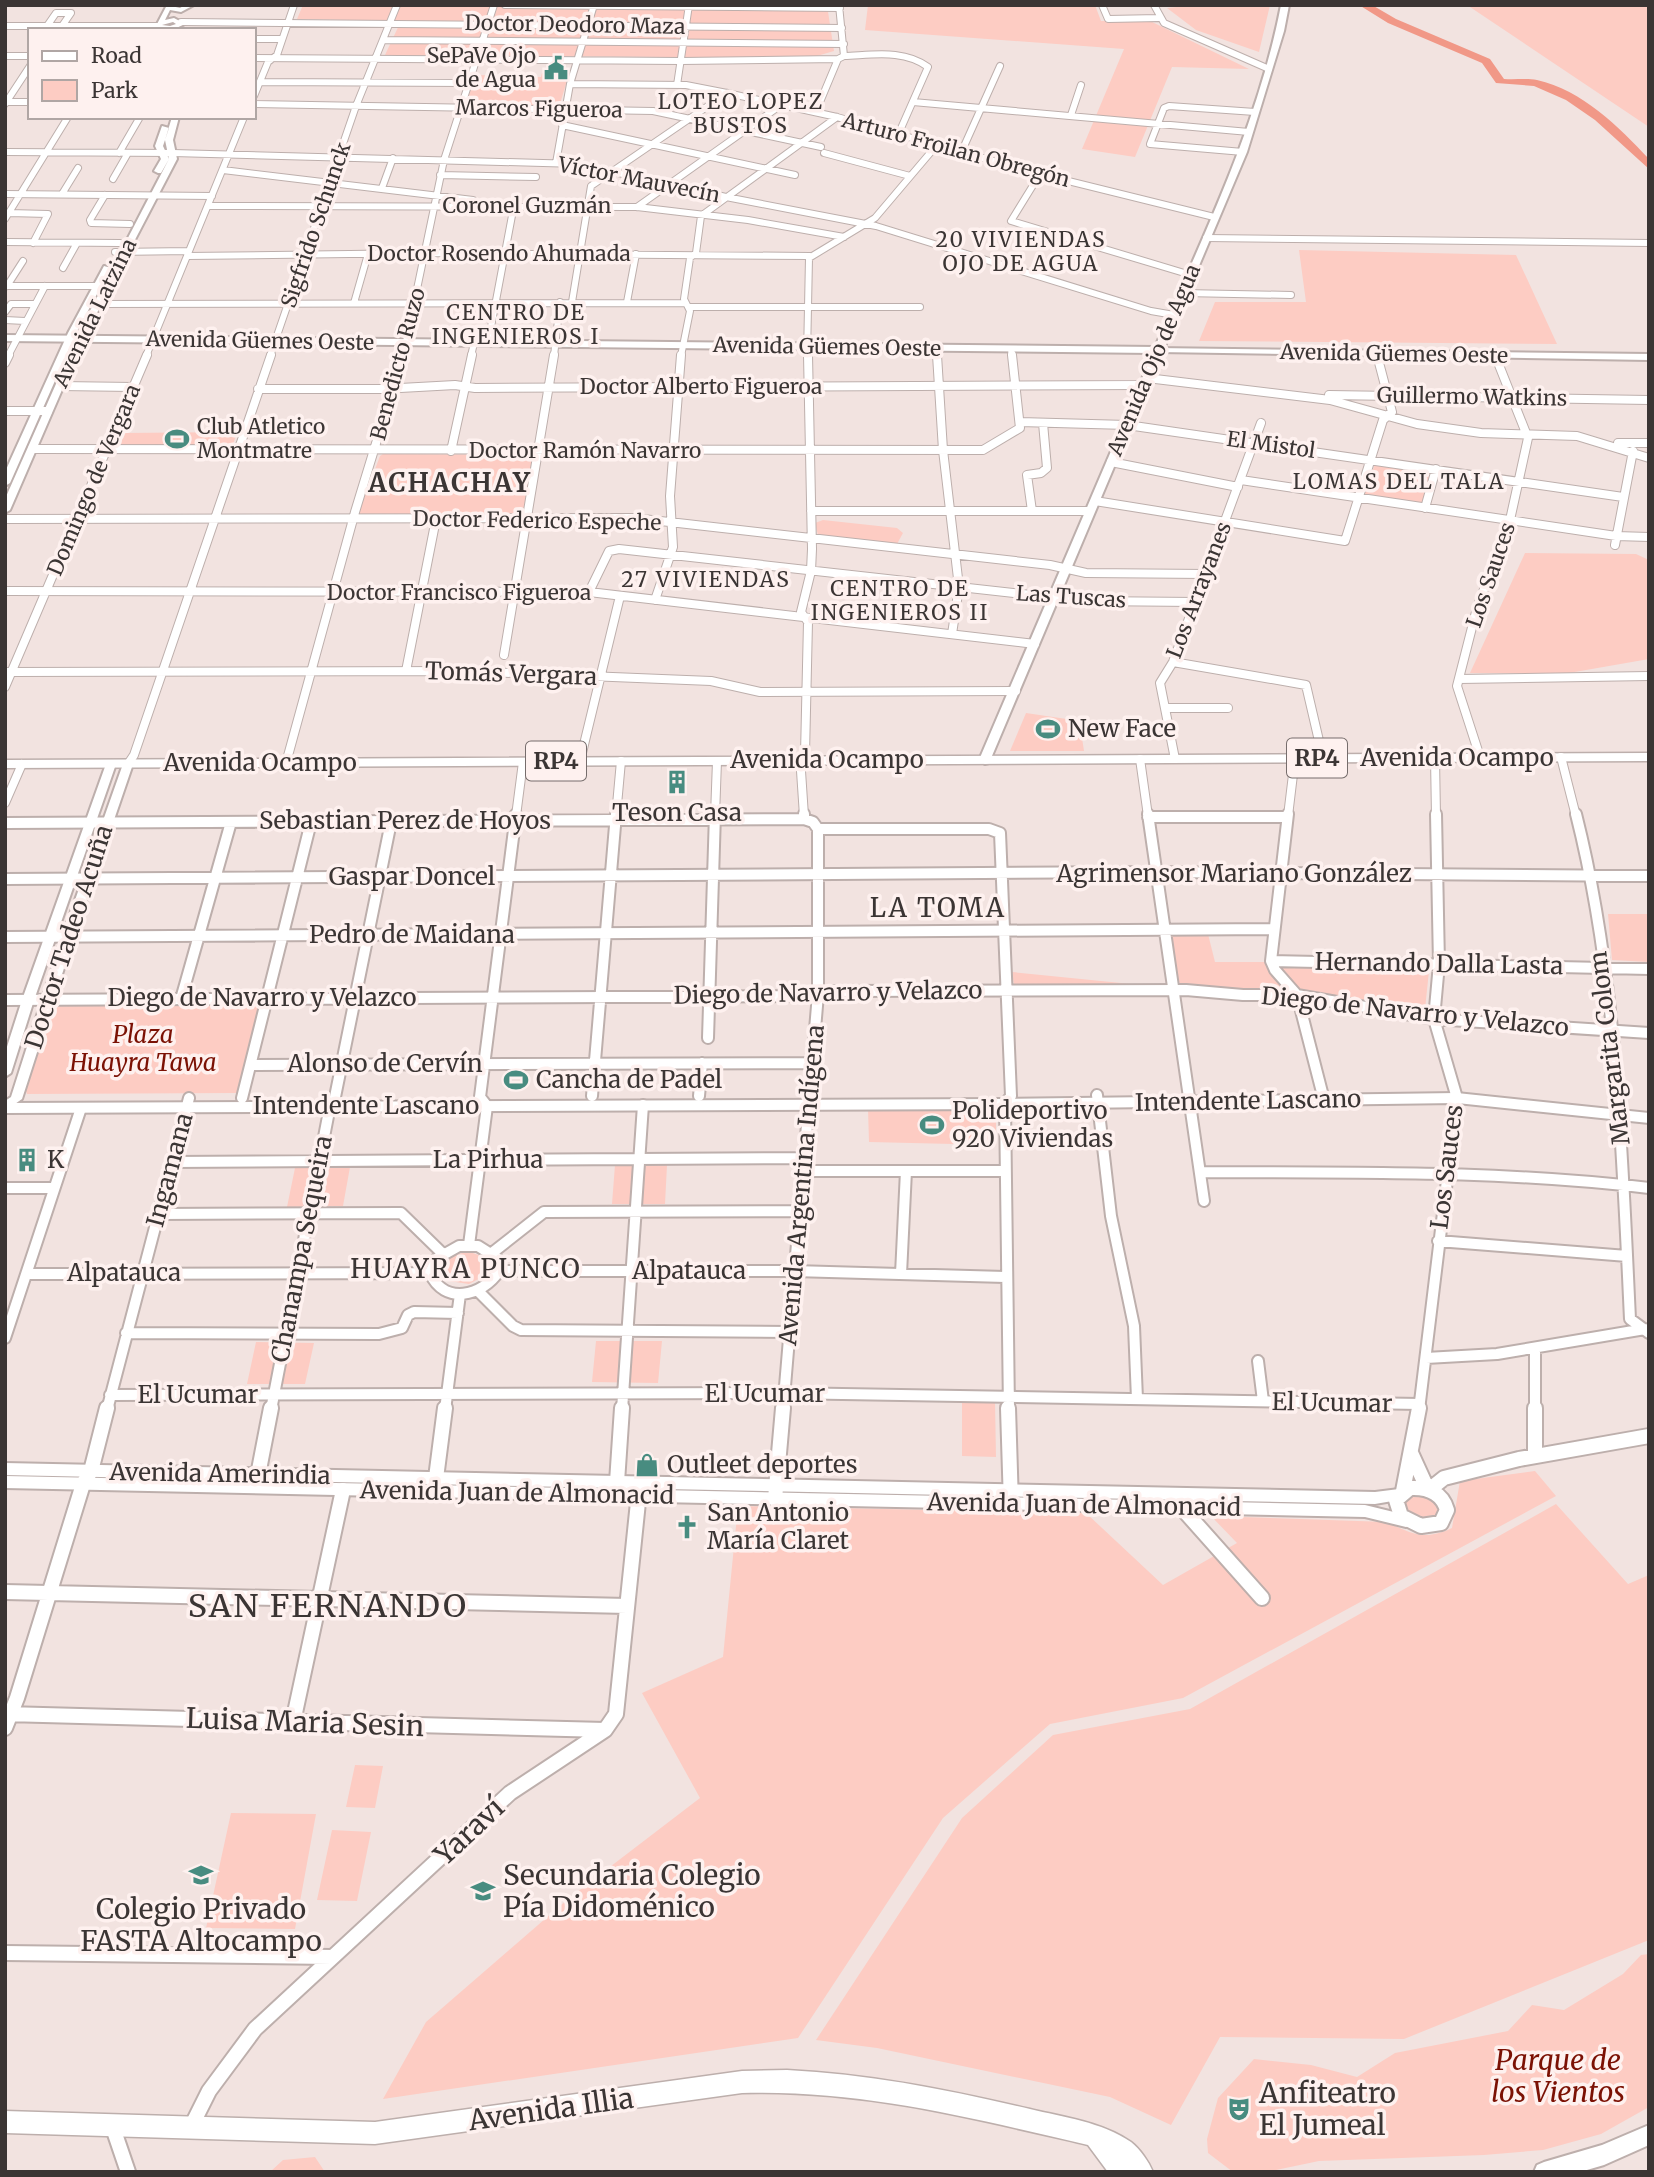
<svg xmlns="http://www.w3.org/2000/svg" width="1654" height="2177" viewBox="0 0 1654 2177" font-family="Merriweather,serif">
<rect width="100%" height="100%" fill="#f2e3e0"/>
<!-- green -->
<path fill="#fdccc3" d="M303,5H827L834,51L810,58L385,55L401,21L297,19Z
M868,5H1095L1101,21H1150L1249,69L1172,67L1135,157L1082,149L1124,49L865,30Z
M1195,5H1270L1259,52L1196,30L1167,8Z
M1467,5H1649V127Z
M542,73L569,74L559,107L466,104L475,75L541,77Z
M1299,250L1516,255L1557,344L1199,341L1215,302H1306Z
M237,432L233,445L229,447L116,445L121,433Z
M383,454L530,455L533,457L524,515L360,517L358,514L380,456Z
M1375,464L1431,473L1422,503L1364,495Z
M823,520L897,528L903,533L897,544L818,535L815,523Z
M1525,553L1636,554L1649,560V659L1569,673H1470Z
M1026,713L1080,721L1075,737L1082,738L1084,751H1010Z
M1608,914H1649V962L1612,960Z
M1175,934H1208L1215,962H1266L1286,990L1240,992L1180,983L1177,980L1171,937Z
M1282,966L1425,967L1429,971L1425,1009L1423,1012L1299,990L1282,969Z
M1012,972L1151,986L1014,985Z
M253,1003L260,1005L261,1009L237,1093L27,1094L25,1089L54,1005Z
M996,1107V1145L869,1142L868,1109Z
M615,1165H667L665,1204H612Z
M350,1167L343,1206L287,1207L295,1168Z
M470,1252L481,1256L487,1263L484,1276L469,1284L449,1281L443,1272C444,1258 457,1253 470,1252Z
M596,1341H662L658,1383L592,1382Z
M256,1342L314,1343L305,1384H247Z
M962,1401L995,1402L996,1457L962,1456Z
M1535,1471L1556,1496L1183,1698L1050,1724L943,1818L798,2038L383,2099L426,2022L568,1899L700,1798L642,1693L723,1657L738,1506L1086,1513L1163,1585L1237,1543L1211,1516L1387,1522C1412,1534 1425,1541 1452,1528L1460,1481Z
M1420,1494L1436,1500L1441,1513L1429,1522L1406,1513V1499Z
M1556,1504L1628,1584L1649,1575V1940L1404,2039L1220,2037L1171,2125L1110,2097L877,2048L816,2040L962,1818L1053,1735L1190,1709Z
M355,1765L383,1766L375,1808L346,1807Z
M231,1813L316,1814L295,1929L206,1928Z
M332,1830L371,1832L357,1901L317,1900Z
M1649,1954V2107L1601,2134L1543,2150L1484,2155L1319,2161L1267,2172H1233L1208,2153L1207,2139L1218,2098L1254,2059L1311,2065L1357,2077L1395,2053L1508,2031L1532,2005L1564,2010L1623,1974L1641,1955Z
M315,2157L325,2172H270L283,2160Z"/>
<g fill="none" stroke-linecap="round" stroke-linejoin="round">
<!-- river -->
<path fill="#f19887" fill-rule="evenodd" d="M1359,5H1372L1396,19L1490,59L1504,79C1515,80 1527,78 1537,80C1582,90 1619,127 1649,159V169L1595,120L1566,100L1534,86L1496,83L1482,63L1388,23Z"/>
<!-- minor-far3 casing -->
<g stroke="#bdafac" stroke-width="8">
<path id="minor-far3" d="M505,5L840,8
M1102,5L1108,19L1159,18
M1154,5L1164,23L1269,69
M181,22L842,28
M5,26H159
M47,26L56,13H71L62,26
M254,39H281
M384,40L844,44
M5,56H30
M844,56C873,55 904,49 928,67L898,135
M254,58L681,61L838,59
M261,82L468,83
M570,84L686,85L727,93L837,117L1040,174L1214,217
M677,85L689,5
M254,96L268,62L277,55L294,5
M5,102H30
M913,102L1249,132
M5,104L30,66
M254,104L653,111L821,147
M806,110L820,102L838,59L844,56L839,5
M1071,115L1081,85
M562,125L795,175
M5,152L173,153L578,164L726,197L876,226L1151,311L1174,315
M1243,152L1150,144L1164,108L1169,106L1255,112
M119,153L140,117
M824,153L910,176
M961,153L1000,66
M556,163L570,84L594,5
M223,170L473,200
M1040,174L1011,221L1191,275
M440,175L536,177
M113,179L128,153
M382,188L393,158
M5,194L212,196
M62,194L78,168
M105,195L90,220L91,223L130,224
M208,206L637,207L748,220L844,237
M637,207L781,105
M9,213L48,214L33,243
M5,219L68,117
M1206,238L1649,243
M5,242L120,243
M115,252L189,251
M187,256L426,253L810,256
M63,268L77,243
M5,286H97
M7,286L23,261
M1183,293L1291,295
M572,302L591,186L727,93
M627,302L636,254
M354,303L368,254
M89,304L685,303
M689,307H920
M5,312L11,304H35
M5,320L25,321
M488,343L514,205H510
M937,348V356
M1011,349L1012,356
M8,356L45,286
M146,356L244,117
M270,356L356,106L397,5
M403,356L444,160L494,5
M471,356L474,343
M554,356L560,302
M681,356L690,311L684,299L690,258L696,253L701,216L837,117
M807,356L809,258L875,218L936,146"/>
</g>
<!-- minor-far2 casing -->
<g stroke="#bdafac" stroke-width="10">
<path id="minor-far2" d="M937,355L943,450L959,587L952,634
M5,363L9,355
M1147,378L1330,400L1417,424L1481,433L1577,436L1649,458
M60,386L133,387
M258,389H382L455,385L475,388L1144,385
M1329,395L1649,400
M5,411H48
M1020,422L1127,425L1623,497
M1618,443H1649
M32,449L983,450L1020,428L1012,355
M451,451L472,355
M1111,462L1238,487
M1241,480L1616,536L1649,537
M1095,501L1345,541L1383,420L1392,412L1377,355
M1425,508L1436,469
M811,511H1090
M1032,511L1027,475L1041,473L1047,468L1043,423
M5,519L634,518L1050,565L1086,573L1207,574
M1615,545L1633,451
M5,591L589,592L1035,644
M589,592L609,551L619,549L1086,601L1196,602
M655,600L673,547L670,496L681,355
M504,655L554,355
M1173,662L1306,685L1323,758
M406,671L436,519
M5,672L462,671L711,681L760,692L1016,691
M1459,679L1649,676
M5,687L147,355
M1165,708H1228
M1480,757L1457,686L1477,608L1510,520L1528,438L1495,355
M1561,757L1576,816
M1435,758L1436,816
M1140,759L1148,816
M1175,759L1160,683L1173,662L1261,423
M580,761L620,596
M286,763L355,512L403,355
M128,764L134,755L271,355
M5,803L22,764
M516,816L523,762
M616,816L621,761
M715,816L717,761
M804,816L801,771L805,754L808,622L801,612L811,571L812,549L808,355
M1288,816L1295,758"/>
</g>
<!-- minor-far1 casing -->
<g stroke="#bdafac" stroke-width="14">
<path id="minor-far1" d="M804,814V819
M1148,814L1204,1201
M1288,814L1271,961L1275,970L1297,995L1324,1100
M1576,814C1617,976 1622,1152 1630,1319L1649,1333
M1148,817H1287
M5,823L804,819L813,822L818,829
M818,829H989L1000,833L1011,1096L1005,1104L1009,1410
M5,879L1156,872L1649,876
M5,937L1274,929
M1271,961L1649,969
M181,999L231,822
M5,1000L806,996L832,991L1186,990L1243,995H1297L1434,1019L1649,1033
M708,1038L715,814
M251,1065L813,1063
M1097,1095L1111,1216L1134,1326L1137,1399
M592,1096L616,814
M699,1096L702,1063
M335,1097L391,822
M242,1098L311,822
M172,1162L804,1158
M803,1171H1004
M1201,1172C1351,1173 1500,1170 1649,1188
M5,1188H54
M158,1214L401,1213L442,1253
M1438,1241L1627,1256
M469,1245L487,1106L480,1097L516,814
M459,1246H478L497,1258L499,1271C482,1297 444,1305 430,1273L436,1259Z
M492,1253L544,1212L799,1211
M499,1271H794L1005,1277
M27,1274L430,1273
M901,1274L906,1171
M478,1291L513,1326L521,1330L789,1332
M126,1333L379,1334L402,1328L408,1315L414,1312L458,1313
M5,1338L81,1108
M1535,1348V1410
M1426,1358L1497,1354L1645,1329
M1258,1361L1263,1401
M110,1395L784,1393L1420,1404
M107,1410L189,1098
M271,1410L330,1106
M445,1410L460,1294
M622,1410L643,1105
M783,1410L818,994V829
M1419,1410L1457,1098L1434,1019L1439,964L1436,814"/>
</g>
<!-- minor casing -->
<g stroke="#bdafac" stroke-width="18">
<path id="minor" d="M1008,1408L1011,1504
M1535,1408V1456
M1411,1453L1427,1488
M258,1475L271,1408
M436,1478L445,1408
M617,1482L622,1408
M1410,1488C1427,1487 1442,1492 1447,1510L1441,1523L1421,1526L1401,1516L1396,1500Z
M1429,1490L1444,1478L1519,1459L1649,1436
M1403,1491L1419,1408
M775,1499L783,1408
M1181,1507L1262,1598
M5,1592L627,1606
M6,1714L605,1730
M293,1722L343,1490
M5,1728L17,1698L83,1484L91,1471L107,1408
M5,1953L332,1957
M112,2125L128,2172
M191,2127L209,2091L255,2029L510,1793L605,1730L616,1714L640,1483"/>
</g>
<!-- tertiary casing -->
<g stroke="#bdafac" stroke-width="4">
<path id="tertiary" d="M167,5L180,8L185,5H194L181,12L170,10L165,20L174,18L185,24L172,30L156,26ZM173,22L176,24L170,26L162,25Z
M172,117H179L173,140L177,159L87,332L10,510L5,513V499L79,332L169,159L165,140Z
M162,126L169,128L163,146L169,159L161,173H158L154,171L161,159L155,146Z
M104,266L111,268L76,333L10,483L5,486V472L68,333Z
M1155,348L1649,354V360L1158,352L1154,350Z
M111,761L116,764L34,1000L11,1073L5,1077V1053L22,1000L106,764Z
M128,761L133,764L74,937L22,1099L5,1111V1101L11,1097L62,937L123,764Z
M5,1463L1375,1492L1399,1489L1404,1491L1406,1495L1404,1499L1375,1504L5,1475Z
M5,1476L1365,1505L1406,1515L1411,1517L1413,1521L1411,1525L1406,1527L1365,1517L5,1488Z"/>
</g>
<!-- secondary casing -->
<g stroke="#bdafac" stroke-width="4">
<path id="secondary" d="M1281,5H1289L1284,31L1247,152L989,763L985,764L979,760L1153,353L5,341V335L1155,347C1203,236 1258,125 1281,5Z
M1457,1093L1649,1113V1123L1457,1103L1005,1109L5,1113V1103L1005,1099Z
M1649,2125V2145L1604,2165L1580,2172H1534L1537,2165L1544,2162L1602,2145Z"/>
</g>
<!-- primary casing -->
<g stroke="#bdafac" stroke-width="3">
<path id="primary" d="M1649,753V761L5,768V760Z
M787,2070C870,2074 949,2090 1030,2109C1063,2117 1102,2122 1131,2142C1140,2149 1149,2162 1153,2172H1108L1088,2145C972,2118 863,2090 742,2093L375,2144L5,2133V2111L375,2122L742,2071Z"/>
</g>
<!-- minor-far3 -->
<use href="#minor-far3" stroke="#fff" stroke-width="6"/>
<!-- minor-far2 -->
<use href="#minor-far2" stroke="#fff" stroke-width="8"/>
<!-- minor-far1 -->
<use href="#minor-far1" stroke="#fff" stroke-width="10"/>
<!-- minor -->
<use href="#minor" stroke="#fff" stroke-width="14"/>
<!-- tertiary -->
<use href="#tertiary" fill="#fff" fill-rule="evenodd"/>
<!-- secondary -->
<use href="#secondary" fill="#fff" fill-rule="evenodd"/>
<!-- primary -->
<use href="#primary" fill="#fff" fill-rule="evenodd"/>
</g>
<!-- icons -->
<defs>
<g id="civic-bare" transform="scale(1.89)"><path d="M-.6-6.5H3V-4.5H.6V-3L4-1V1h2V6H-6V1h2V-1L-.6-3ZM-1.2 2.5V6h2.4V2.5Z" fill="#488c80" stroke="#fef1ef" stroke-width="2.5" paint-order="stroke"/></g>
<g id="stadium-bare" transform="scale(1.89)"><path d="M0-5a6.5 5 0 1 0 0 10a6.5 5 0 1 0 0-10ZM-3.5-1.8h7v3.6h-7Z" fill="#488c80" stroke="#fef1ef" stroke-width="2.5" paint-order="stroke"/></g>
<g id="building-bare" transform="scale(1.89)"><path d="M-4-6H4V6H1V3H-1V6H-4ZM-2.5-4.3h1.7v1.8h-1.7ZM.8-4.3h1.7v1.8H.8ZM-2.5-1h1.7V.8h-1.7ZM.8-1h1.7V.8H.8Z" fill="#488c80" stroke="#fef1ef" stroke-width="2.5" paint-order="stroke"/></g>
<g id="shop-bare" transform="scale(1.89)"><path d="M-5-2.5h2.3a2.7 3.5 0 0 1 5.4 0H5L5.5 6h-11ZM-1.5-2.5h3a1.5 2.3 0 0 0-3 0Z" fill="#488c80" stroke="#fef1ef" stroke-width="2.5" paint-order="stroke"/></g>
<g id="church-bare" transform="scale(1.89)"><path d="M-1.2-6h2.4v3.5h3.3v2.4h-3.3V6h-2.4V-.1h-3.3v-2.4h3.3Z" fill="#488c80" stroke="#fef1ef" stroke-width="2.5" paint-order="stroke"/></g>
<g id="school-bare" transform="scale(1.89)"><path d="M0-5L7-2L0 1L-7-2ZM-4 1L0 2.5L4 1V4Q0 6-4 4Z" fill="#488c80" stroke="#fef1ef" stroke-width="2.5" paint-order="stroke"/></g>
<g id="theatre-bare" transform="scale(1.89)"><path d="M-5-5.5Q0-4 5-5.5V0Q5 5 0 6Q-5 5-5 0ZM-3.3-2.5H-1v1.5H-3.3ZM1-2.5H3.3v1.5H1ZM-2.8 1Q0 5.5 2.8 1Z" fill="#488c80" stroke="#fef1ef" stroke-width="2.5" paint-order="stroke"/></g>
</defs>
<g fill-rule="evenodd">
<use href="#civic-bare" x="556" y="68"/>
<use href="#stadium-bare" x="177" y="439"/>
<use href="#stadium-bare" x="1048" y="729"/>
<use href="#building-bare" x="677" y="782"/>
<use href="#stadium-bare" x="516" y="1080"/>
<use href="#stadium-bare" x="932" y="1125"/>
<use href="#building-bare" x="27" y="1160"/>
<use href="#shop-bare" x="647" y="1465"/>
<use href="#church-bare" x="687" y="1527"/>
<use href="#school-bare" x="201" y="1875"/>
<use href="#school-bare" x="483" y="1891"/>
<use href="#theatre-bare" x="1239" y="2109"/>
</g>
<g text-anchor="middle" stroke-width="7" stroke-linejoin="round" paint-order="stroke">
<!-- far-street labels -->
<g font-size="21" fill="#3b3534" stroke="#fef1ef">
<text transform="translate(575 25) rotate(1)" y="7">Doctor Deodoro Maza</text>
<text transform="translate(539 109) rotate(1)" y="7">Marcos Figueroa</text>
<text transform="translate(956 150) rotate(15)" y="7">Arturo Froilan Obregón</text>
<text transform="translate(639 180) rotate(11)" y="7">Víctor Mauvecín</text>
<text x="527" y="213">Coronel Guzmán</text>
<text transform="translate(316 225) rotate(-71)" y="7">Sigfrido Schunck</text>
<text x="499" y="261">Doctor Rosendo Ahumada</text>
<text transform="translate(95 313) rotate(-64)" y="7">Avenida Latzina</text>
<text transform="translate(260 341) rotate(1)" y="7">Avenida Güemes Oeste</text>
<text transform="translate(827 347) rotate(1)" y="7">Avenida Güemes Oeste</text>
<text transform="translate(1394 354) rotate(1)" y="7">Avenida Güemes Oeste</text>
<text transform="translate(1154 360) rotate(-67)" y="7">Avenida Ojo de Agua</text>
<text transform="translate(398 364) rotate(-75)" y="7">Benedicto Ruzo</text>
<text x="701" y="394">Doctor Alberto Figueroa</text>
<text transform="translate(1472 397) rotate(1)" y="7">Guillermo Watkins</text>
<text transform="translate(1271 445) rotate(8)" y="7">El Mistol</text>
<text x="585" y="458">Doctor Ramón Navarro</text>
<text transform="translate(94 480) rotate(-67)" y="7">Domingo de Vergara</text>
<text transform="translate(537 521) rotate(1)" y="7">Doctor Federico Espeche</text>
<text transform="translate(1491 575) rotate(-71)" y="7">Los Sauces</text>
<text transform="translate(1199 590) rotate(-69)" y="7">Los Arrayanes</text>
<text x="459" y="600">Doctor Francisco Figueroa</text>
<text transform="translate(1071 597) rotate(4)" y="7">Las Tuscas</text>
</g>
<!-- far-poi labels -->
<g font-size="21" fill="#3b3534" stroke="#fef1ef" text-anchor="end">
<text x="536" y="63">SePaVe Ojo<tspan x="536" dy="24">de Agua</tspan></text>
<text x="197" y="434" text-anchor="start">Club Atletico<tspan x="197" dy="24">Montmatre</tspan></text>
</g>
<!-- far-neighbourhood labels -->
<g font-size="21" letter-spacing="2" fill="#3b3534" stroke="#fef1ef">
<text x="741" y="109">LOTEO LOPEZ<tspan x="741" dy="24">BUSTOS</tspan></text>
<text x="1021" y="247">20 VIVIENDAS<tspan x="1021" dy="24">OJO DE AGUA</tspan></text>
<text x="516" y="320">CENTRO DE<tspan x="516" dy="24">INGENIEROS I</tspan></text>
<text x="1399" y="489">LOMAS DEL TALA</text>
<text x="706" y="587">27 VIVIENDAS</text>
<text x="900" y="596">CENTRO DE<tspan x="900" dy="24">INGENIEROS II</tspan></text>
</g>
<!-- shield labels -->
<g fill="#fef1ef" stroke="#766d6c" stroke-width="2">
<rect x="1287" y="738.5" width="60" height="39" rx="5"/>
<rect x="526" y="741.5" width="60" height="39" rx="5"/>
</g>
<g font-size="23" font-weight="bold" fill="#3b3534">
<text x="1317" y="766">RP4</text>
<text x="556" y="769">RP4</text>
</g>
<!-- street labels -->
<g font-size="24" fill="#3b3534" stroke="#fef1ef">
<text transform="translate(511 674) rotate(2)" y="8">Tomás Vergara</text>
<text x="1457" y="766">Avenida Ocampo</text>
<text x="827" y="768">Avenida Ocampo</text>
<text x="260" y="771">Avenida Ocampo</text>
<text x="405" y="829">Sebastian Perez de Hoyos</text>
<text x="1234" y="882">Agrimensor Mariano González</text>
<text x="412" y="885">Gaspar Doncel</text>
<text x="412" y="943">Pedro de Maidana</text>
<text transform="translate(69 937) rotate(-72)" y="8">Doctor Tadeo Acuña</text>
<text transform="translate(1439 964) rotate(1)" y="8">Hernando Dalla Lasta</text>
<text transform="translate(828 993) rotate(-1)" y="8">Diego de Navarro y Velazco</text>
<text x="262" y="1006">Diego de Navarro y Velazco</text>
<text transform="translate(1415 1012) rotate(6)" y="8">Diego de Navarro y Velazco</text>
<text transform="translate(1610 1048) rotate(-97)" y="8">Margarita Colom</text>
<text x="385" y="1072">Alonso de Cervín</text>
<text transform="translate(1248 1101) rotate(-1)" y="8">Intendente Lascano</text>
<text x="366" y="1114">Intendente Lascano</text>
<text x="488" y="1168">La Pirhua</text>
<text transform="translate(1447 1167) rotate(-83)" y="8">Los Sauces</text>
<text transform="translate(170 1170) rotate(-75)" y="8">Ingamana</text>
<text transform="translate(802 1185) rotate(-85)" y="8">Avenida Argentina Indígena</text>
<text transform="translate(302 1249) rotate(-79)" y="8">Chanampa Sequeira</text>
<text x="689" y="1279">Alpatauca</text>
<text x="124" y="1281">Alpatauca</text>
<text x="765" y="1402">El Ucumar</text>
<text x="198" y="1403">El Ucumar</text>
<text transform="translate(1332 1403) rotate(1)" y="8">El Ucumar</text>
<text transform="translate(220 1474) rotate(1)" y="8">Avenida Amerindia</text>
<text transform="translate(517 1493) rotate(1)" y="8">Avenida Juan de Almonacid</text>
<text transform="translate(1084 1505) rotate(1)" y="8">Avenida Juan de Almonacid</text>
</g>
<!-- poi labels -->
<g font-size="24" fill="#3b3534" stroke="#fef1ef" text-anchor="start">
<text x="1068" y="737">New Face</text>
<text x="677" y="821" text-anchor="middle">Teson Casa</text>
<text x="536" y="1088">Cancha de Padel</text>
<text x="952" y="1119">Polideportivo<tspan x="952" dy="28">920 Viviendas</tspan></text>
<text x="47" y="1168">K</text>
<text x="667" y="1473">Outleet deportes</text>
<text x="707" y="1521">San Antonio<tspan x="707" dy="28">María Claret</tspan></text>
</g>
<!-- park labels -->
<g font-size="24" font-style="italic" fill="#7b1104" stroke="#fef1ef">
<text x="143" y="1043">Plaza<tspan x="143" dy="28">Huayra Tawa</tspan></text>
</g>
<!-- far-district labels -->
<g font-size="26" font-weight="bold" letter-spacing="2" fill="#3b3534" stroke="#fef1ef">
<text x="450" y="492">ACHACHAY</text>
</g>
<!-- neighbourhood labels -->
<g font-size="26" letter-spacing="2" fill="#3b3534" stroke="#fef1ef">
<text x="938" y="917">LA TOMA</text>
<text x="466" y="1278">HUAYRA PUNCO</text>
</g>
<!-- near-street labels -->
<g font-size="28" fill="#3b3534" stroke="#fef1ef">
<text transform="translate(305 1722) rotate(2)" y="10">Luisa Maria Sesin</text>
<text transform="translate(469 1831) rotate(-43)" y="10">Yaraví</text>
<text transform="translate(551 2109) rotate(-8)" y="10">Avenida Illia</text>
</g>
<!-- near-poi labels -->
<g font-size="28" fill="#3b3534" stroke="#fef1ef" text-anchor="start">
<text x="503" y="1885">Secundaria Colegio<tspan x="503" dy="32">Pía Didoménico</tspan></text>
<text x="201" y="1919" text-anchor="middle">Colegio Privado<tspan x="201" dy="32">FASTA Altocampo</tspan></text>
<text x="1259" y="2103">Anfiteatro<tspan x="1259" dy="32">El Jumeal</tspan></text>
</g>
<!-- near-park labels -->
<g font-size="28" font-style="italic" fill="#7b1104" stroke="#fef1ef">
<text x="1558" y="2070">Parque de<tspan x="1558" dy="32">los Vientos</tspan></text>
</g>
<!-- near-neighbourhood labels -->
<g font-size="32" letter-spacing="2" fill="#3b3534" stroke="#fef1ef">
<text x="328" y="1617">SAN FERNANDO</text>
</g>
</g>
<!-- border -->
<rect width="1654" height="2177" fill="none" stroke="#3b3534" stroke-width="14"/>
<!-- legend -->
<rect x="28" y="28" width="228" height="91" fill="#fef1ef" stroke="#b0a6a4" stroke-width="2"/>
<rect x="42" y="51" width="35" height="10" fill="#ffffff" stroke="#b0a6a4" stroke-width="2"/>
<text x="91" y="63" font-size="21" fill="#3b3534">Road</text>
<rect x="42" y="80" width="35" height="21" fill="#fdccc3" stroke="#b0a6a4" stroke-width="2"/>
<text x="91" y="98" font-size="21" fill="#3b3534">Park</text>
</svg>
